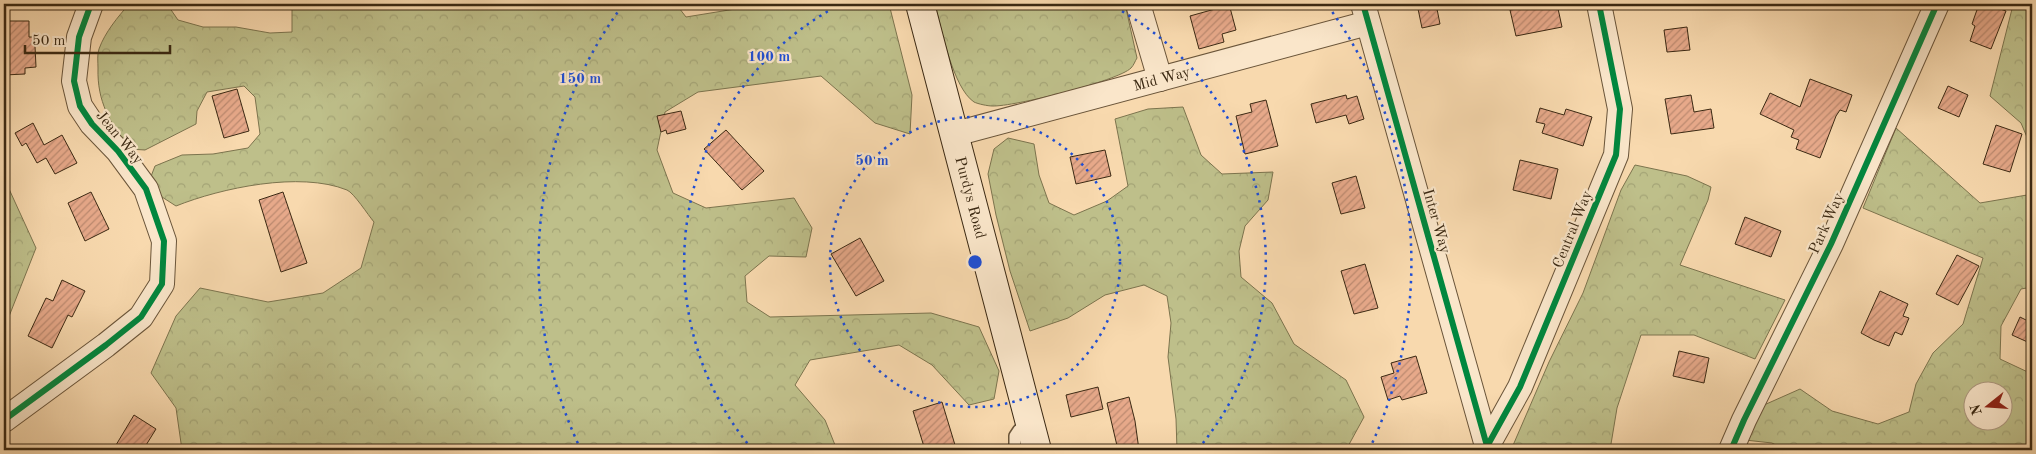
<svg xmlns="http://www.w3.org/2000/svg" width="2036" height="454" viewBox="0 0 2036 454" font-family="'Old Standard TT',serif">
<defs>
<pattern id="forest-crowns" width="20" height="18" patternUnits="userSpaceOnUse" patternTransform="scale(1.25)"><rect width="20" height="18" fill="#bebf8a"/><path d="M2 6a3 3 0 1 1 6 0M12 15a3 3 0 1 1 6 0" fill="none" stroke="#a4a476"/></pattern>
<pattern id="building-hatch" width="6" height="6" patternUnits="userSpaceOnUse" patternTransform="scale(1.25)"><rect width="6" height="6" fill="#e7a98a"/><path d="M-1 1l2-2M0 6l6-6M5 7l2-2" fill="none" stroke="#bc8a70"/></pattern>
</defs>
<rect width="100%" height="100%" fill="#f8d9ae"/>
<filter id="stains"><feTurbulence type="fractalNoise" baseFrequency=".004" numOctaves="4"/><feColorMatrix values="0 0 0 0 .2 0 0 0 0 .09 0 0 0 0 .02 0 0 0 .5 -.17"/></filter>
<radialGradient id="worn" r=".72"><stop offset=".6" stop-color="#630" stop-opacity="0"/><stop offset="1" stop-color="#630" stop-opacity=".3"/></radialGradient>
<!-- forest -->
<path fill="url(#forest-crowns)" stroke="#7c744e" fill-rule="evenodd" d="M129,4H167L178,20L203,27H236L270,33L292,32V4H676L686,17L766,4H889L912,95L910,134L875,123L821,76L698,92L665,112L657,150L673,193L706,208L794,198L812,228L806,257L769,256L745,276L747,302L770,317L931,313L979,327L999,371L994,399L969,405L932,365L899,345L810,360L795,385L825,420L837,450H182L176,408L151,373L176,316L200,288L268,302L323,293L361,268L374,222C368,215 354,193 347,190C300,171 221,188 176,206L162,197L150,179L155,166L182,155L213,154L248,148L260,134L255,97L244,86L207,92L197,111L196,124L145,150L129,149C110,122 97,102 98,68C98,62 97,54 99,49C105,32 118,17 129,4Z
M935,4H1125L1137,58C1135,61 1134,65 1131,68C1118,81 1013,107 992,106C988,106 978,104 974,102C953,88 941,28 935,4Z
M2006,4H2032V149L2021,123L1990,96L2012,9Z
M1183,107L1201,155L1222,174L1273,172L1268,200L1245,226L1239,251L1241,277L1272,303L1294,344L1346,380L1364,417L1346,450H1177L1176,419L1168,357L1171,323L1167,296L1144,285L1105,295L1068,318L1030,331L1010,271L996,215L988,174L994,149L1008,138L1034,144L1039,175L1049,203L1074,215L1107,201L1128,186L1115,119L1148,109Z
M1896,128L1980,203L2027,195L2032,175V287L2021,289L2001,326L2000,359L2032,374V450H1785L1772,443L1745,440L1764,405L1800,389L1832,411L1878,424L1909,412L1916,384L1933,353L1963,324L1983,258L1863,208ZM1974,392H2004V422H1974Z
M1635,165L1687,176L1711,187L1708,200L1680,265L1785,300L1755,359L1694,335H1641L1617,408L1610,450H1511L1549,362L1583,293L1621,190Z
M4,178L36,248L6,324L4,327Z"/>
<!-- building -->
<path fill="url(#building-hatch)" stroke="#3b2913" d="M1213,4H1229L1236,30L1222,34L1224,42L1199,49L1190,16L1215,9Z
M1417,4H1436L1440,24L1422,28Z
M1543,4H1557L1562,27L1516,36L1510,10Z
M1979,4H1986L2006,11L1991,49L1970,41L1975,26L1972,24Z
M6,21H29V37H34L35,46L36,67L25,68V74L4,75V48H7Z
M1687,27L1690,50L1667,52L1664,30Z
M1810,79L1852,95L1846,112L1840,110L1836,116L1820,158L1796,149L1799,140L1791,137L1794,130L1760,114L1770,93L1800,107Z
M1948,86L1968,95L1959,117L1938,108Z
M237,89L249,131L224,138L212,96Z
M1346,95L1347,99L1357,96L1364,119L1349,124L1346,115L1316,123L1311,104Z
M1691,95L1694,112L1711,109L1714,128L1671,134L1665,99Z
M1266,100L1278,146L1245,154L1236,116L1252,112L1250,104Z
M1540,108L1564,115L1566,109L1592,117L1583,146L1542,133L1545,124L1536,122Z
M681,111L686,129L667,134L666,130L661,132L657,116Z
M33,123L44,145L62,135L77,163L55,174L46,158L37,163L26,143L22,146L15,133Z
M1996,125L2022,134L2010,172L1983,164Z
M726,130L764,171L742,190L704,149Z
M1105,150L1111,176L1076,184L1070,157Z
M1520,160L1558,169L1551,199L1513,190Z
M1356,176L1365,208L1341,214L1332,183Z
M91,192L109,229L85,241L68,203Z
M283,192L307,263L281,272L259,200Z
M1745,217L1781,231L1771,257L1735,244Z
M860,238L884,281L856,296L831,254Z
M1957,255L1979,266L1958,305L1936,294Z
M1365,264L1378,308L1354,314L1341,271Z
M62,280L85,291L72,317L68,315L52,348L28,336L46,298L53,301Z
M1880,291L1908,304L1903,316L1909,318L1902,335L1895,332L1889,346L1874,340L1861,333Z
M2020,317L2032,323V344L2012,335Z
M1679,351L1709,358L1704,383L1673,376Z
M1416,356L1427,393L1402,400L1400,396L1388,400L1381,377L1394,373L1391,363Z
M1098,387L1103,409L1071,417L1066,395Z
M1129,397L1135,421L1139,450H1118L1107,403Z
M942,402L955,445L937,450H925L913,411Z
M134,415L156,429L143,450H113Z"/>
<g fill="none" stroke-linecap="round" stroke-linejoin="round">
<!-- service casing -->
<g stroke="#6a553a" stroke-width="14">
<path id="service" d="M1015,450V436L1019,430L1031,427"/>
</g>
<!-- minor casing -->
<g stroke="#6a553a" stroke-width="26">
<g id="minor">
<path d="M1138,4L1160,79"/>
<path d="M1363,4L1487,446"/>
<path id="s1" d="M955,134L1368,23"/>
<path d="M4,420L106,345L141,317L162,284L164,241L146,189L118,151L92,124L80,106L74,81L79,37L91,4"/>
<path d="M1485,450L1520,387L1616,155L1620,109L1599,4"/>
<path d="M1731,450L1744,420L1831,244L1937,4"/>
</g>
</g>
<!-- secondary casing -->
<g stroke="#3b2913" stroke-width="30">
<g id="secondary">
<path id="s2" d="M920,4L1037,450"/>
</g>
</g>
<!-- service -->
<use href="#service" stroke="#fae6ca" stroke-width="11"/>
<!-- minor -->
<use href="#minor" stroke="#fae6ca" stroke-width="24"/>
<!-- secondary -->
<use href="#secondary" stroke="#fae6ca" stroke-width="28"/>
<!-- cycleway casing -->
<g stroke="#fae6ca" stroke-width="9">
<path id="cycleway" d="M1363,4L1487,446
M4,420L106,345L141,317L162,284L164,241L146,189L118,151L92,124L80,106L74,81L79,37L91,4
M1485,450L1520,387L1616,155L1620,109L1599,4
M1731,450L1744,420L1831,244L1937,4"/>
</g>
<!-- cycleway -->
<use href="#cycleway" stroke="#00873e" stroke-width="6"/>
</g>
<!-- distance rings -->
<g fill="none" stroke="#1d4ed8" stroke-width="2.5" stroke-dasharray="2.5 5">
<circle cx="975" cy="262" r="145"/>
<path d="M752 449A291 291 0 0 1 841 4M1109 4A291 291 0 0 1 1198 449"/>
<path d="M581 450A436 436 0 0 1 622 6M1328 6A436 436 0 0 1 1369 450"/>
</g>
<g text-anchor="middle" stroke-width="4.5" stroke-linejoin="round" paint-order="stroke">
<!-- street labels -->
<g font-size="15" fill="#3b2913" stroke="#fae6ca">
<text dy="5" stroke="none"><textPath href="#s1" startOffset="214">Mid Way</textPath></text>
<text transform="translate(120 137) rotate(50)" y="5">Jean Way</text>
<text dy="5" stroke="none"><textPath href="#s2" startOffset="200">Purdys Road</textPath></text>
<text transform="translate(1437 221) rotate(74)" y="5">Inter Way</text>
<text transform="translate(1826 223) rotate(-66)" y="5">Park Way</text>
<text transform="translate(1572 229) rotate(-68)" y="5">Central Way</text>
</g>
</g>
<circle cx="975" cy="262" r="8" fill="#1d4ed8" stroke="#fae6ca" stroke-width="2.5"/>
<g font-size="15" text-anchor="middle" font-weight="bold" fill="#1d4ed8" stroke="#fae6ca" stroke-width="4.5" stroke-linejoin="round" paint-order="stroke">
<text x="769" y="61">100 m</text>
<text x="580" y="83">150 m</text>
<text x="872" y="165">50 m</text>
</g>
<!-- margin -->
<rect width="2036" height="454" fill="none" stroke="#f8d9ae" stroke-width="20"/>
<rect x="5" y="5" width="2026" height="444" fill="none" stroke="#3b2913" stroke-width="2.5"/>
<rect x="10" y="10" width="2016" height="434" fill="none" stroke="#3b2913"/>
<!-- north arrow -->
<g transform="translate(1988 406) rotate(253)"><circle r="24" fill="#fae6ca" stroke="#ae9a81"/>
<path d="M0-4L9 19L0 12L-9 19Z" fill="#8f2418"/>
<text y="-8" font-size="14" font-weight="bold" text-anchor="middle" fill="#3b2913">N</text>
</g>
<!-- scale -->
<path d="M25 45v8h145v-8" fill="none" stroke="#3b2913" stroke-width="2.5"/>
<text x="32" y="45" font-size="15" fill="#3b2913" stroke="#fae6ca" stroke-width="4" paint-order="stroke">50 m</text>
<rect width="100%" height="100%" filter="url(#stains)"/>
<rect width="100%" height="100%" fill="url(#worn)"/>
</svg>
